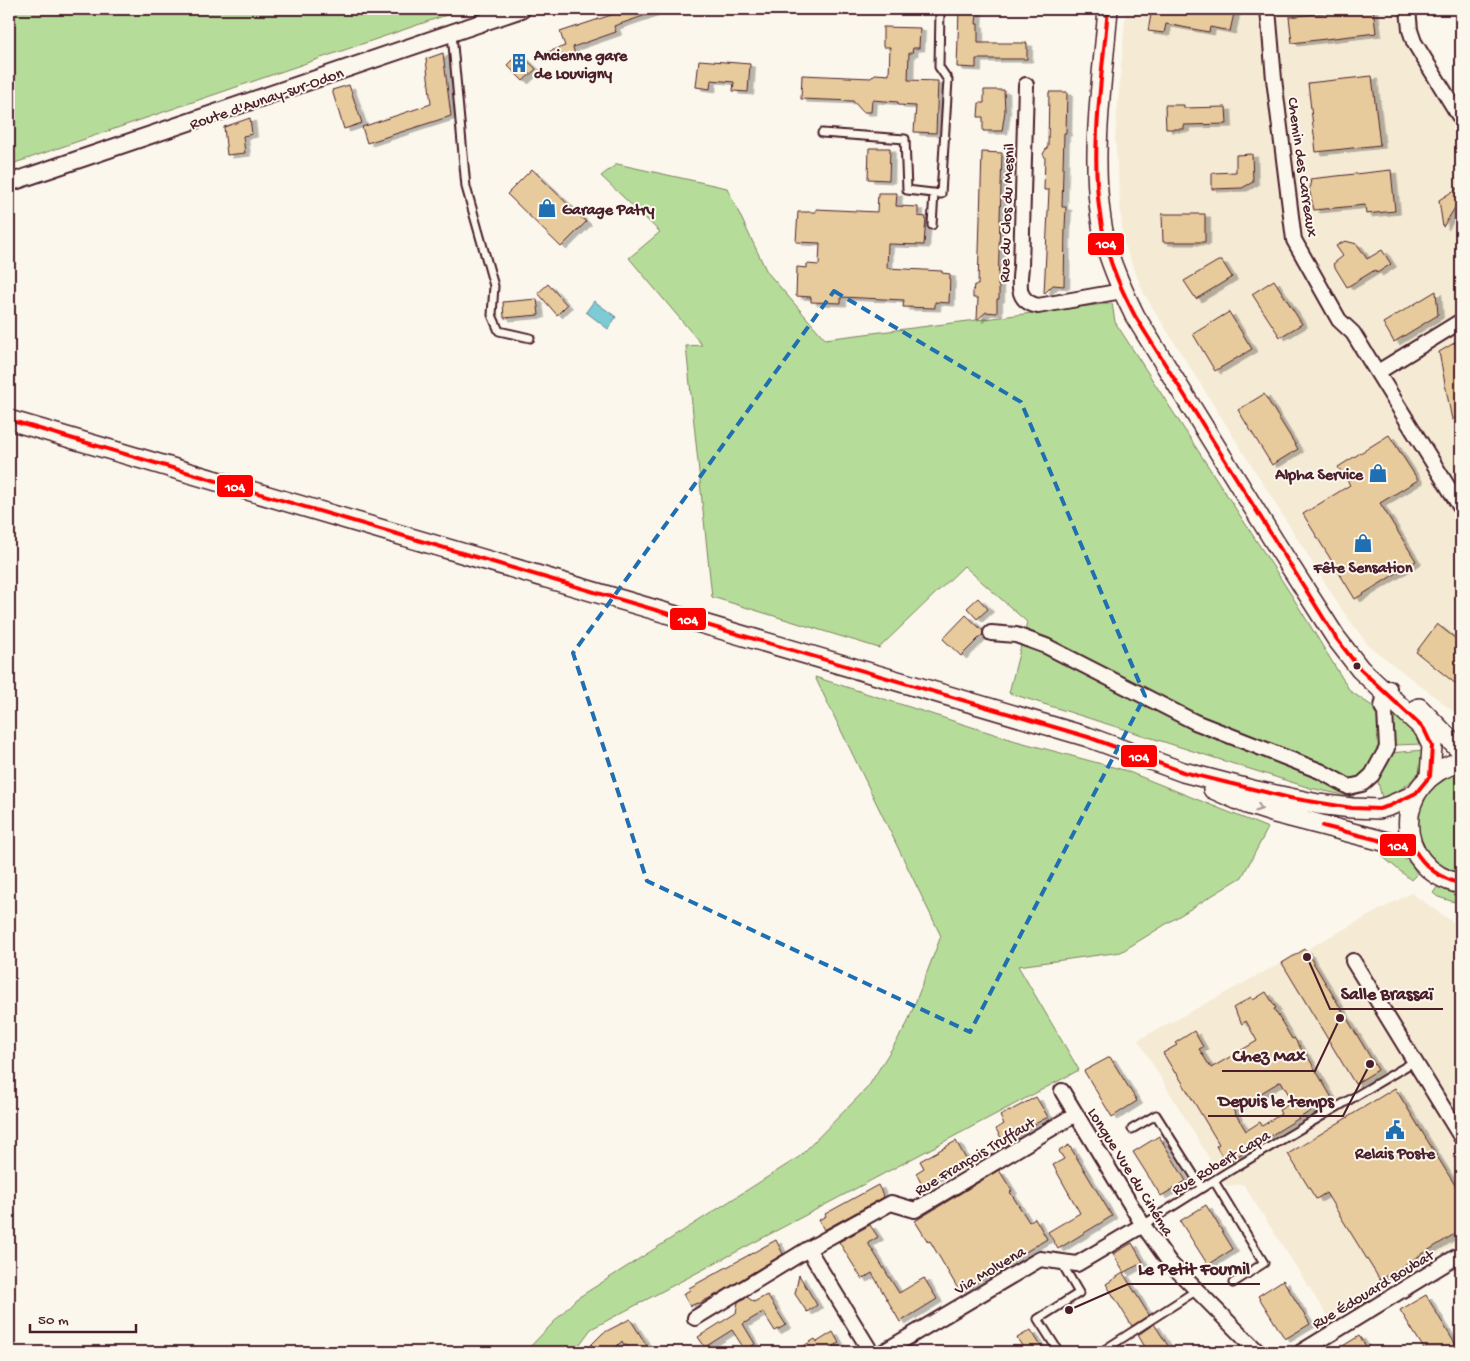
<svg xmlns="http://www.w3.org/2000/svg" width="1470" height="1361" viewBox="0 0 1470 1361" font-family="'Gochi Hand',sans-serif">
<defs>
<filter id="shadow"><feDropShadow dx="5.5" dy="3" stdDeviation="0" flood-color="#0004"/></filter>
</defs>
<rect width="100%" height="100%" fill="#fbf7ec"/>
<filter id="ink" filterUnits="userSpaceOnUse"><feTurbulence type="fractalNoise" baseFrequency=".02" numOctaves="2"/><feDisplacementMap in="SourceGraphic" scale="10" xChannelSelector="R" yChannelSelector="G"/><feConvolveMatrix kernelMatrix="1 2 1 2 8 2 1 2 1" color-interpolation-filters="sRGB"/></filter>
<g filter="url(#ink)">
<!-- built -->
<path fill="#f5ead4" d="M1126,9H1418L1420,33L1461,99V717L1369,646L1342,610L1144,294L1123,241L1115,138Z
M1411,893L1451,921L1461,925V1241L1330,1320L1243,1184L1226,1186L1138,1040Z"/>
<!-- green -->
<path fill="#b5dd99" stroke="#807e62" d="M9,9H464L9,165Z
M617,164L727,188L767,272L825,339L1112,303L1115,322L1292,596L1350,691L1378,710L1382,733L1380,756L1353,797L1310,788L1009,693L1027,622L964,566L879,648L712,597L686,346L702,345L629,258L660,232L601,176Z
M815,677L1016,741L1124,770L1268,828L1242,877L1121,952L1018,966L1079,1070L591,1329L574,1352H525L576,1299L799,1157L868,1087L907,1024L941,936Z
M1394,709L1405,716L1423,744L1395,745L1392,742L1390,719Z
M1425,750C1425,754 1425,759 1424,762C1419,779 1398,791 1384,800L1382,798L1377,778L1389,753Z
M1461,773V876C1453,872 1440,869 1434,862C1404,830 1418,782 1461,773Z
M1382,849C1396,852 1411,860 1417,874L1411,880L1383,857Z
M1438,886L1461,895V904L1438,897L1433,893Z"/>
<!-- water -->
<path fill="#7bcbd5" stroke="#678691" d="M594,301L616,317L608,329L586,312Z"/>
<!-- building -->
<path fill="#e8cb9c" stroke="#4a1f2b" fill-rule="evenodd" filter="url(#shadow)" d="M629,9H657L658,11L614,26L616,32L573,47L575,55L562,59L537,56L565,46L560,32Z
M1152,9H1235L1230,31L1210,27L1209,32L1166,24L1164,33L1148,31Z
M1359,9H1373L1376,33L1292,43L1289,17Z
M959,10L977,11L976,24H978V43H1027V59H976V68L957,67Z
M883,27L920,28L919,48H913L912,53H909L908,80L938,81L936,133L914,132L916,106L898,105V102L872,100L871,112H863L853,101L801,99L802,75L871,78L875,74L889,75L890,47H883Z
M443,53L451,116L367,143L362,127L431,104L426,59Z
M519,53L536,69L523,81L507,65Z
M699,60L750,64L748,92L733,91L734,82L711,80L710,89L696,87Z
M1372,76L1380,145L1316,152L1308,83Z
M349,85L362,123L344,129L332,90Z
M984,90H1004L1005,111L1002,131H983V117H978L979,103H984Z
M1049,92H1067L1066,133H1064L1062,207H1066L1065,228L1064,286L1053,285L1044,294L1049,190H1044L1045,157L1043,154L1048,146Z
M1165,105H1184V108L1226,107L1227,124L1184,125V129H1166Z
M250,118L252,134L243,136L245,153L227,155L224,127Z
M869,148H890L889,180L868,179Z
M982,152L1002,153L998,286L999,285V299H997V313L986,312L977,320L978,298H973V292L974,285H978Z
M1252,154L1253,182L1242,188L1212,189V173L1236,172V155Z
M532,169L586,222L561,247L507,194Z
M1391,170L1395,211L1366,214L1365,205L1314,210L1309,189L1311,186L1310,179Z
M1461,186V198L1443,227L1439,200Z
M878,193H897L896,206L918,207V216L926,217L924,245L888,244L887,268L942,271V273L950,274L949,303L935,302V308L903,307L904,300L841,297V303L811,302V297L796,296L797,267L807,268V264L819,265L820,243L796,242L798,212H816V209L877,212Z
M1162,214H1205V242H1163Z
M1345,241L1357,244L1367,259L1382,250L1391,264L1377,273L1375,270L1347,287L1333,264L1343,256L1336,246Z
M1218,261H1222L1232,277L1196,299L1184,281Z
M1274,280L1302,324L1280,337L1252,294Z
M548,284L567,305L557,315L538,293Z
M1436,291L1438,315L1394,342L1383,323Z
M537,299L539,315L504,318L503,302Z
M1229,312L1252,349L1215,371L1193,334Z
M1461,339V414L1452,420L1439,352Z
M1264,394L1298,449L1272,465L1238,410Z
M1389,435L1418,480L1380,503L1416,561L1355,599L1303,514L1350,485L1338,467Z
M978,598L988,609L977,619L967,608Z
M966,615L983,631V634L961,656L943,639Z
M1437,624L1461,643V688L1416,652Z
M1305,949L1378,1070L1355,1084L1282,963Z
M1266,992L1276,1008L1274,1009L1292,1039L1294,1038L1304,1053L1305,1052L1332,1098L1226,1163L1216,1146L1219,1144L1176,1072L1175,1073L1163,1053L1177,1045L1175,1043L1194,1031L1203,1047L1199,1049L1211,1068L1257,1041L1246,1021L1242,1024L1233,1008L1251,997L1253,1000ZM1281,1081L1293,1102L1279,1110L1281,1114L1262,1126L1260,1122L1246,1131L1233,1110Z
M1110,1057L1137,1101L1112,1117L1084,1071Z
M1395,1088L1461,1195V1230L1380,1280L1326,1193L1316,1199L1288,1154Z
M1036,1097L1048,1117L1003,1141L996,1129L1004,1124L1000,1116Z
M1159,1136L1186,1181L1161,1196L1133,1152Z
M956,1141L967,1161L922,1185L916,1173L924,1168L920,1161Z
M1069,1145L1112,1216L1058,1249L1048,1232L1080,1213L1053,1165L1064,1159L1059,1151Z
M999,1170L1012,1191L1010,1192L1029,1222L1035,1218L1047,1239L960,1292L930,1241L928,1242L915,1221Z
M878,1185L884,1197L824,1230L819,1220L826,1216L825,1214Z
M1206,1205L1233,1249L1208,1265L1180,1221Z
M870,1225L878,1237L868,1243L899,1293L924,1278L937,1299L900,1322L872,1273L862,1279L839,1242Z
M776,1240L783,1254L721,1292L698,1304L697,1303L690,1306L683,1294L690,1290L689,1288Z
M1132,1243L1143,1262L1124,1273L1113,1254Z
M1123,1273L1149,1315L1132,1326L1106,1284Z
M799,1275L817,1305L807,1312L795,1294Z
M1283,1280L1310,1324L1285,1339L1258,1296Z
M767,1295L786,1325L775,1331L763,1312L743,1324L755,1344L745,1350L732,1330L705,1347L698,1337L736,1313L738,1302L747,1297L754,1302Z
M1426,1295L1442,1322L1460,1352H1426L1400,1310Z
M630,1319L651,1352H631L626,1344L624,1345L622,1341L611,1352H584L603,1333Z
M1154,1324L1156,1327L1172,1352H1148L1138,1335Z
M1031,1330L1039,1343L1045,1352H1026L1017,1338Z
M833,1332L839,1343L824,1352H794L815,1339L817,1342Z
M1359,1336L1370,1352H1333Z"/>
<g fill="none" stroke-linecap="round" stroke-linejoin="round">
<!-- service casing -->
<g stroke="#4a1f2b" stroke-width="11">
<path id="service" d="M452,34L466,187L494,286L492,315L499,331L530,338
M822,133L905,139L907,190L941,194L948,80L939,67L940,9
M932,225L934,193
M1132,1129L1156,1115L1202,1188
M1214,1181L1264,1263L1233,1283
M1143,1225L1229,1171L1415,1061
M1059,1352L1038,1319L1079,1293L1061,1262
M1101,1352L1197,1290"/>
</g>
<!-- minor casing -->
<g stroke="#4a1f2b" stroke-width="18">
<path id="minor" d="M1268,9L1274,79L1294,240L1339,320L1353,333L1461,508
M1408,9L1410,30L1414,42L1461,119
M1026,85L1021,267C1019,285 1016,301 1038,306L1122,291
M1378,372L1461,321
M991,633L1016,635L1046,646L1195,722L1320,771L1349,787L1362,784L1372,775L1387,748L1385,712L1382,707L1385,693L1389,688
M1353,961L1461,1137
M1062,1091L1143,1225L1170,1263L1258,1352
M808,1249L871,1352
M695,1318L808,1249L891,1203L915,1210L1076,1114
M883,1352L1040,1259L1077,1264L1143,1225
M1301,1352L1461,1254"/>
</g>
<!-- tertiary casing -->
<g stroke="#4a1f2b" stroke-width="20">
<path id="tertiary" d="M9,183L522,9"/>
</g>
<!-- secondary casing -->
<g stroke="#4a1f2b" stroke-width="22">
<path id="secondary" d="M1108,9C1102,87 1087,172 1107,249C1114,272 1124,294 1135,316L1274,541L1336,638L1360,669L1424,729L1432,746L1430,776
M9,420L1088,737L1183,772L1252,790L1318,804L1352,808L1379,809L1389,806L1408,798L1416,793
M1419,708L1461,751
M1461,762C1391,778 1391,869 1461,884
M1213,789L1247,804L1275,813L1414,849"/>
</g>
<!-- service -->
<use href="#service" stroke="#fbf7ec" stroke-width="7"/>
<!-- minor -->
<use href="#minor" stroke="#fbf7ec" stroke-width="14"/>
<!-- tertiary -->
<use href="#tertiary" stroke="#fbf7ec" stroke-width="16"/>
<!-- secondary -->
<use href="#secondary" stroke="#fbf7ec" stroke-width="19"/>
<!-- bus-1 casing -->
<g stroke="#fbf7ec" stroke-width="8">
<path id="bus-1" d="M9,420L1088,737L1183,772L1290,798L1352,808L1379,809L1389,806L1416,793L1430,776L1432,746L1424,729L1360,669L1336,638L1135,316C1124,295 1113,272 1107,249C1086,171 1101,88 1108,9
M1323,826L1414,849C1425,868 1440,878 1461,884"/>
</g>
<!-- bus-1 -->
<use href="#bus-1" stroke="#f00" stroke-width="4"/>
</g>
<!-- one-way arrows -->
<defs><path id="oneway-chevron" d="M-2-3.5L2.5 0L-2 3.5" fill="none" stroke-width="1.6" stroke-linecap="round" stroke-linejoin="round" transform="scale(1.25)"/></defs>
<use stroke="#ab9695" href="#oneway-chevron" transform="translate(1259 808) rotate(18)"/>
</g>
<!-- marked area -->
<path fill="none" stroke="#1f6fb2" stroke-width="4" stroke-dasharray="10 6" stroke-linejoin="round" d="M834,291L1021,402L1145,696L970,1032L647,881L573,653Z"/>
<!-- icons -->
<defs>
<g id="building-bare" transform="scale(1.5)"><path d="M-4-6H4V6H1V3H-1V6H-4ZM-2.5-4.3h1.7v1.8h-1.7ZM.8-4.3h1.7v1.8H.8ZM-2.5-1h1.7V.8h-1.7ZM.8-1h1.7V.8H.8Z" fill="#1f6fb2" stroke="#fbf7ec" stroke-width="2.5" paint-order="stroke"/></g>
<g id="shop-bare" transform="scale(1.5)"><path d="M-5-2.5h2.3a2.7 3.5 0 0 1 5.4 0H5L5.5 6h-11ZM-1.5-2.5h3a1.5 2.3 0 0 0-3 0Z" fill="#1f6fb2" stroke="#fbf7ec" stroke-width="2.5" paint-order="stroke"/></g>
<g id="civic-bare" transform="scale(1.5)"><path d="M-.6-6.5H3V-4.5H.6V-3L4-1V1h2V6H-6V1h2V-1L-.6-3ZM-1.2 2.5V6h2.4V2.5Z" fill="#1f6fb2" stroke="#fbf7ec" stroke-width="2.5" paint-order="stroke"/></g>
</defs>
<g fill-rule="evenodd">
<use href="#building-bare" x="519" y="63"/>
<use href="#shop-bare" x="547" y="208"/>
<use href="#shop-bare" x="1378" y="473"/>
<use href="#shop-bare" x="1363" y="543"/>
<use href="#civic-bare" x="1395" y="1130"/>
</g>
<!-- markers -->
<circle fill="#4a1f2b" stroke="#fbf7ec" stroke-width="2" cx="1357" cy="666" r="4.5"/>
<g text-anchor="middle" stroke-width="4" stroke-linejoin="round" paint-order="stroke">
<!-- poi labels -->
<g font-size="16" font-weight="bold" fill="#4a1f2b" stroke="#fbf7ec" text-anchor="start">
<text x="534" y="60">Ancienne gare<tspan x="534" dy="18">de Louvigny</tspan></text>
<text x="562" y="214">Garage Patry</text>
<text x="1363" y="479" text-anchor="end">Alpha Service</text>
<text x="1363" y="572" text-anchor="middle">Fête Sensation</text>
<text x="1395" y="1158" text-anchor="middle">Relais Poste</text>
</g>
<!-- street labels -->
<g font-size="16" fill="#4a1f2b" stroke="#fbf7ec">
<text transform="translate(266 97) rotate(-19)" y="6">Route d'Aunay-sur-Odon</text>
<text transform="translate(1304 167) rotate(82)" y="6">Chemin des Carreaux</text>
<text transform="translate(1005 213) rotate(-88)" y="6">Rue du Clos du Mesnil</text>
<text transform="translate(974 1155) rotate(-31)" y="6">Rue François Truffaut</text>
<text transform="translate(1220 1161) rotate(-31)" y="6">Rue Robert Capa</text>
<text transform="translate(1132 1171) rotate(58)" y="6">Longue Vue du Cinéma</text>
<text transform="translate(989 1269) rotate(-31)" y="6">Via Molvena</text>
<text transform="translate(1372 1288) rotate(-31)" y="6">Rue Édouard Boubat</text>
</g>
</g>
<!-- callouts -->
<path fill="none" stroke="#4a1f2b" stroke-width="2" d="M1307 957L1330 1009H1443M1340 1018L1315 1071H1222M1370 1064L1343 1116H1208M1069 1310L1128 1284H1260"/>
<g fill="#4a1f2b" stroke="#fbf7ec" stroke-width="2">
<circle cx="1307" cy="957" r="5"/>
<circle cx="1340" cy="1018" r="5"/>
<circle cx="1370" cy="1064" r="5"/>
<circle cx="1069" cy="1310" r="5"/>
</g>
<g font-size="18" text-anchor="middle" font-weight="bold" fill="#4a1f2b" stroke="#fbf7ec" stroke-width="4" stroke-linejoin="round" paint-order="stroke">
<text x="1387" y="999">Salle Brassaï</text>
<text x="1269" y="1061">Chez Max</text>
<text x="1276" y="1106">Depuis le temps</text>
<text x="1194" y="1274">Le Petit Fournil</text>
</g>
<g stroke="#fbf7ec" stroke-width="2">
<rect x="1087" y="232" width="38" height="24" rx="5" fill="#f00"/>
<rect x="216" y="474" width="38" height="24" rx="5" fill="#f00"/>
<rect x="669" y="607" width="38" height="24" rx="5" fill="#f00"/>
<rect x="1120" y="744" width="38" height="24" rx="5" fill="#f00"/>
<rect x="1379" y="833" width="38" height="24" rx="5" fill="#f00"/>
</g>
<g font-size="14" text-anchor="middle" font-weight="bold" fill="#fff">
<text x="1106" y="248">104</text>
<text x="235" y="491">104</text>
<text x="688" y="624">104</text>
<text x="1139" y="761">104</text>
<text x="1398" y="850">104</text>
</g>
<!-- margin -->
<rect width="1470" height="1361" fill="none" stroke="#fbf7ec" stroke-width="30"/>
<rect x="15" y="15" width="1440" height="1331" fill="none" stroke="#4a1f2b" stroke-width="2" filter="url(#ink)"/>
<!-- scale -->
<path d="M30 1324v8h106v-8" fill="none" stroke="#4a1f2b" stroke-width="2.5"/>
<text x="38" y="1324" font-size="15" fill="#4a1f2b" stroke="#fbf7ec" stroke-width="4" paint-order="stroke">50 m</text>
</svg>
